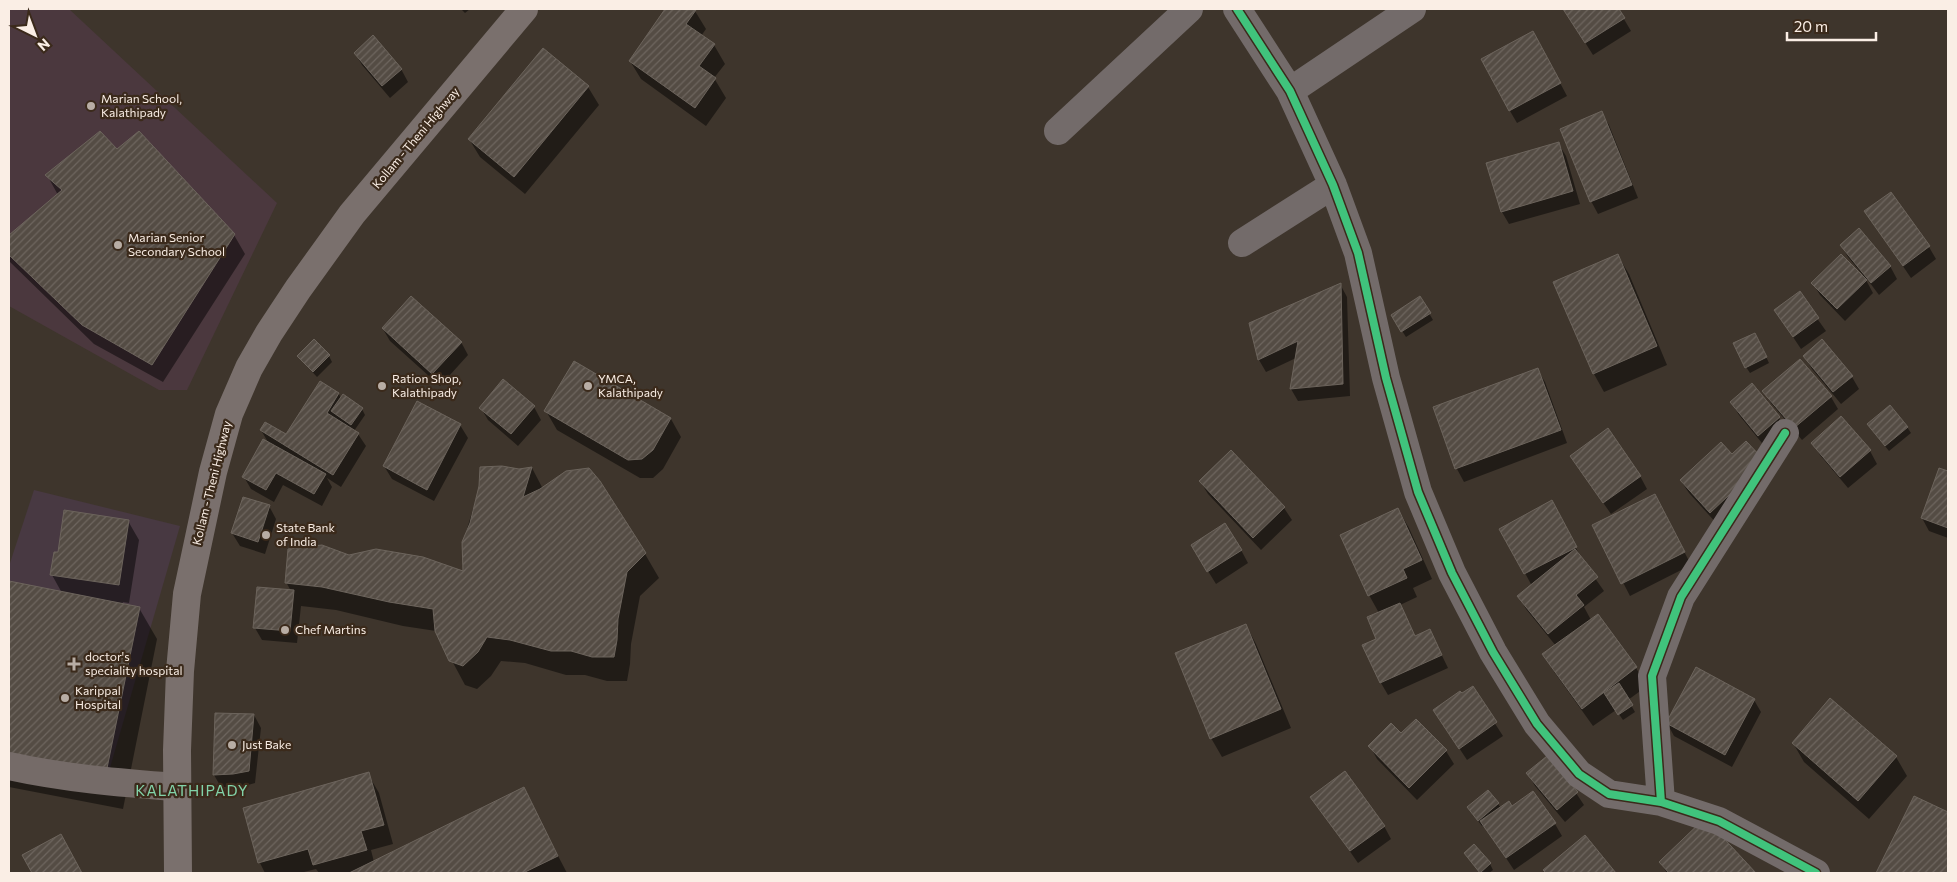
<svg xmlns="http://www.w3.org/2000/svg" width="1957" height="882" viewBox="0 0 1957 882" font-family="Commissioner,sans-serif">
<defs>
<pattern id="building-hatch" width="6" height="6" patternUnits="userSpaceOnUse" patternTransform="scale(1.25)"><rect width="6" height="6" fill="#544c44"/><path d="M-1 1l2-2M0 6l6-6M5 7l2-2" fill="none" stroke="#6e665f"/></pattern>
</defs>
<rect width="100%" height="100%" fill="#3e352c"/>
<!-- education -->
<path fill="#4b383e" d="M9,9H69L277,203L187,390H159L9,306Z"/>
<!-- medical -->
<path fill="#483942" d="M34,490L180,526L103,792L9,762V566Z"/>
<!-- shadow -->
<path fill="#0007" d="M461,9H470L465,13Z
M667,9H692L695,11L706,29L701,36L714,45L725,64L714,78L726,98L706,126L641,79L630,61Z
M1564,9H1618L1631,31L1593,55Z
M1540,45L1567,96L1517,123L1510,111Z
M355,53L401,69L408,82L390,98L362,65Z
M588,87L599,105L525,194L480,157L469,139Z
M1601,113L1609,125L1638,198L1598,214L1591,201Z
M1558,143L1566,156L1580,204L1509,224L1502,212Z
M117,151L234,235L245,254L163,382L94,344L9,261V237L58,195L47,175Z
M1866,212L1929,247L1936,259L1911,278Z
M1841,245L1890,266L1897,279L1879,295L1867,279L1866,280L1873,293L1845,321L1820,295L1813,283L1863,275L1848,257Z
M1618,256L1629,274L1667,365L1604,392L1594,374Z
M1340,284L1347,297L1350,396L1298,401L1291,389L1296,358L1266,372L1259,360L1250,324Z
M1799,293L1826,331L1801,349L1775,310Z
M1420,298L1433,320L1406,337L1392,315Z
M383,329L461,342L468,355L440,386L390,341Z
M1758,340L1769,363L1750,373L1746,367Z
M299,356H329L332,362L317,377L303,362Z
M1804,356L1852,377L1859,389L1841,404L1812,369Z
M574,363L671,419L681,437L663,469L653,478H640L557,430L546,411Z
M1537,369L1545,382L1567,443L1464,482L1457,469L1434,408Z
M320,383L339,394L341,399L362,409L365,415L354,431L358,434L366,446L341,487L327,478L332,487L322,506L283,485L274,502L251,489L244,477L269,444L261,430L287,436Z
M1752,385L1779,418L1786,430L1766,448L1739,415L1731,402Z
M1764,391L1831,397L1838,409L1802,440L1771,403Z
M418,403L460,425L468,438L434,501L392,479L384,466Z
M534,407L541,420L518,446L488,420L481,408Z
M1841,418L1870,451L1877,464L1848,488L1820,455L1813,443Z
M1907,427L1911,433L1889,451L1872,430Z
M1764,462L1718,525L1689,493L1681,481Z
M532,468L543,489L645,554L659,578L640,596L631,644L630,664L627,681H607L585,675H566L525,663L501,661L491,676L477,689L465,685L436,631L403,626L336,610L301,606L297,643L262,640L255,628L291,591L286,582L349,556L464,573L463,542L480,486L519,470Z
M1579,468L1640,476L1647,489L1611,514Z
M1940,470L1948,473V538L1929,531L1922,518Z
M1200,481L1284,508L1292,520L1261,550L1208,494Z
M269,506L276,519L265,554L240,546L232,533Z
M1662,508L1691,565L1630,596L1594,526Z
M1398,509L1409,528L1432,579L1413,588L1417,597L1400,605L1415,637L1430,631L1448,668L1388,695L1381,683L1378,640L1379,613L1369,595L1342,536Z
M1558,515L1583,561L1604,591L1584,607L1591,620L1597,615L1636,668L1647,686L1628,700L1635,712L1623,720L1616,710L1593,726L1555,673L1544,655L1556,646L1526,609L1519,596L1532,586L1501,529Z
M128,521L139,540L129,603L123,602L122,604L139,608L157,639L123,809L9,787V582L62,593L52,575L59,553Z
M1241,550L1248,563L1216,584L1200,558Z
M1246,625L1256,644L1291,728L1222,757L1211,738Z
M1472,688L1503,736L1467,760L1442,722L1461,695Z
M1754,700L1761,712L1732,767L1674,736L1667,723Z
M254,715L261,728L255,783L241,787H221L214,775Z
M1416,720L1446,751L1454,764L1417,800L1377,759L1370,746L1401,735Z
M1793,743L1896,757L1907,776L1869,819L1804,762Z
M368,774L379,793L393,844L371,850L374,862L523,789L567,873H319L316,869L300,873H265L260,863L244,809Z
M1528,774L1576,793L1584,805L1565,822L1535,786Z
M1312,797L1384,826L1391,839L1358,863Z
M1915,797L1948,813V873H1877Z
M1498,804L1501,808H1512L1555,824L1562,836L1514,870L1484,825L1482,826L1468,808Z
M1705,820L1754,873H1667L1660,862Z
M1585,837L1614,873H1546L1545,870Z
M1465,854L1490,864L1493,870L1489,873H1481Z"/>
<!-- building -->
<path fill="url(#building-hatch)" stroke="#6c645c" d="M665,9L696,10L686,24L715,44L699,66L716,78L695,108L629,61Z
M1563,9H1619L1625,18L1585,43Z
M1533,31L1561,83L1509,111L1481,59Z
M373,35L402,69L382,86L354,53Z
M543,48L589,86L514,177L468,139Z
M1602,111L1632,185L1590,202L1560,129Z
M100,131L117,149L139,131L235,234L152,365L82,325L9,255V235L62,190L45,175Z
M1559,142L1573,191L1501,212L1486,163Z
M1891,192L1930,246L1903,266L1864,211Z
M1859,228L1891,266L1871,283L1840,245Z
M1618,254L1657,346L1593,374L1553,282Z
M1841,254L1867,280L1837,309L1811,283Z
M1341,283L1343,384L1290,389L1298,341L1258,360L1249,323Z
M1800,291L1819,318L1793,337L1774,310Z
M411,296L462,342L432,374L382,328Z
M1420,296L1431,313L1401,332L1391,315Z
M1755,333L1767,357L1745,368L1733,343Z
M314,339L330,355L313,372L297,356Z
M1822,339L1853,376L1833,392L1803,356Z
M1800,359L1832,396L1794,428L1762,391Z
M574,361L671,418L653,450L642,459L628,460L544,411Z
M1538,368L1561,430L1455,469L1433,407Z
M503,379L535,406L511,434L479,408Z
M320,381L339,393L327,413L359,433L333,475L260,430L265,422L286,434Z
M1752,383L1780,417L1758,436L1730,402Z
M343,394L363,408L351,425L331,411Z
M417,401L461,424L427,490L383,466Z
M1890,405L1908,427L1885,446L1867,424Z
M1841,416L1871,450L1840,477L1811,443Z
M1608,428L1641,476L1603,503L1570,456Z
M263,439L326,474L314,494L276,473L266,490L242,477Z
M1746,441L1765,461L1710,513L1680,480L1721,442L1732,454Z
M1231,450L1285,507L1253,538L1199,481Z
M502,466L519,469L532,467L523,497L540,489L566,471L589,468L600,481L646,553L627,572L618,619L617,640L614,657H592L571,651H551L510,640L487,637L478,652L463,666L449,661L435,631L433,609L389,602L322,587L285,583L288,549L322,545L349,555L376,549L423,557L463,571L462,542L470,523L479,486L480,467Z
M1939,468L1948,471V528L1921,518Z
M1655,494L1685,552L1621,584L1592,525Z
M243,497L270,505L258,542L231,533Z
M1552,500L1577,547L1524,574L1499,529Z
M1398,508L1422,560L1403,569L1407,578L1368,596L1340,535Z
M64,510L129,520L119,585L50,575L54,552H58Z
M1225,523L1242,550L1207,572L1191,545Z
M1575,549L1598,577L1576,595L1584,605L1548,634L1517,596Z
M9,581L140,607L105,778L9,759Z
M257,587L294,590L290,631L253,628Z
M1400,603L1415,636L1430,629L1442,655L1380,683L1362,645L1376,639L1367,617Z
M1598,614L1637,667L1582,709L1542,654Z
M1246,624L1281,709L1210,739L1175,653Z
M1696,667L1755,699L1725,755L1666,723Z
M1619,683L1633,705L1618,715L1604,693Z
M1473,686L1497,722L1459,749L1433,710L1460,691L1462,693Z
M1830,698L1897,756L1858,801L1792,743Z
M215,713L254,714L249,771L233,774L213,775Z
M1416,719L1447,750L1409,788L1368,746L1391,723L1401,733Z
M1547,756L1578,792L1557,810L1526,773Z
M1345,771L1385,826L1350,851L1310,797Z
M369,772L384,825L361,831L367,850L313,865L308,849L258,863L243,808Z
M524,787L558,856L523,873H349Z
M1488,790L1499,803L1478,821L1467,807Z
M1533,791L1556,823L1506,858L1480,821L1509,801L1512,806Z
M1914,796L1948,812V873H1876Z
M1705,818L1756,873H1669L1659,862Z
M61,834L82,873H32L22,855Z
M1585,835L1616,873H1546L1543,870Z
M1474,844L1491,863L1480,873L1464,853Z"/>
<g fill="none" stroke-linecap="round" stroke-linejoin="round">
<!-- minor -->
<path stroke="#736b6a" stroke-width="28" d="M1237,9L1290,91L1333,185L1358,253L1386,378L1418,492L1452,573L1493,652L1537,724L1579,774L1609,794L1661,802L1719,821L1816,873
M1290,91L1412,9
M1058,131L1189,9
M1242,243L1333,185
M1661,802L1652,676L1681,597L1785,433"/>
<!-- major -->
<path stroke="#756b68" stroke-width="28" d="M9,766C64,778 120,783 177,787"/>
<!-- highway -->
<path stroke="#7a706d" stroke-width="28" d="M178,873L177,750L180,671L187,594L213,472L229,414L249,368L269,333L298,289L352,214L524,9"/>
<!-- cycleway casing -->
<g stroke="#3b2a1b" stroke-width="11">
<path id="cycleway" d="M1237,9L1290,91L1333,185L1358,253L1386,378L1418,492L1452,573L1493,652L1537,724L1579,774L1609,794L1661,802L1719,821L1816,873
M1661,802L1652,676L1681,597L1785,433"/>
</g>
<!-- cycleway -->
<use href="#cycleway" stroke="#40c37c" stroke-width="8"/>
</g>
<!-- markers -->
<g fill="#b8ada4" stroke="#3b2a1b" stroke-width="2">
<circle cx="91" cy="106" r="5"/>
<circle cx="118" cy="245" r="5"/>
<circle cx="382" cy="386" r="5"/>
<circle cx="588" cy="386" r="5"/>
<circle cx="266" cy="535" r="5"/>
<circle cx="285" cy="630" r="5"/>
<path d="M71.5 656.5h5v5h5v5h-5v5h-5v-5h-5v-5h5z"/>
<circle cx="65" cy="698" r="5"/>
<circle cx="232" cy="745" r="5"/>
</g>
<g text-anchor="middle" stroke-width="4.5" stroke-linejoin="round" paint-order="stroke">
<!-- poi labels -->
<g font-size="12" fill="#faeee5" stroke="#3b2a1b" text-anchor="start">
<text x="101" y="103">Marian School,<tspan x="101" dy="14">Kalathipady</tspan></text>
<text x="128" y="242">Marian Senior<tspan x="128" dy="14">Secondary School</tspan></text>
<text x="392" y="383">Ration Shop,<tspan x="392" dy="14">Kalathipady</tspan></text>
<text x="598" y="383">YMCA,<tspan x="598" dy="14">Kalathipady</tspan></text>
<text x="276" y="532">State Bank<tspan x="276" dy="14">of India</tspan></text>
<text x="295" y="634">Chef Martins</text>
<text x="85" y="661">doctor's<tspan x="85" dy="14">speciality hospital</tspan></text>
<text x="75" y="695">Karippal<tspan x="75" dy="14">Hospital</tspan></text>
<text x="242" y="749">Just Bake</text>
</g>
<!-- street labels -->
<g font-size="12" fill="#faeee5" stroke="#3b2a1b">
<text transform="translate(416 138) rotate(-50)" y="4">Kollam - Theni Highway</text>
<text transform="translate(212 483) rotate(-76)" y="4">Kollam - Theni Highway</text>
</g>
<!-- quarter labels -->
<g font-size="15" letter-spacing="1" fill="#82d3a9" stroke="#3b2a1b">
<text x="192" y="796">KALATHIPADY</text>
</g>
</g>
<!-- border -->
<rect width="1957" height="882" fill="none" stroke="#faeee5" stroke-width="20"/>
<!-- north arrow -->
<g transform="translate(35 35) rotate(138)" stroke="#3b2a1b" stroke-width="4" paint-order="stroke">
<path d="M0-4L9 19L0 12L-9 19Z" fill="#faeee5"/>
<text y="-8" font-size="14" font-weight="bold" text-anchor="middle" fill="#faeee5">N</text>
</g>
<!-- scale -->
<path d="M1787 32v8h89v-8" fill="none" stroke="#faeee5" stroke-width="2.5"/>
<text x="1794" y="32" font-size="15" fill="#faeee5" stroke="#3b2a1b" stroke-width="4" paint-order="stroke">20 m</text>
</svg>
